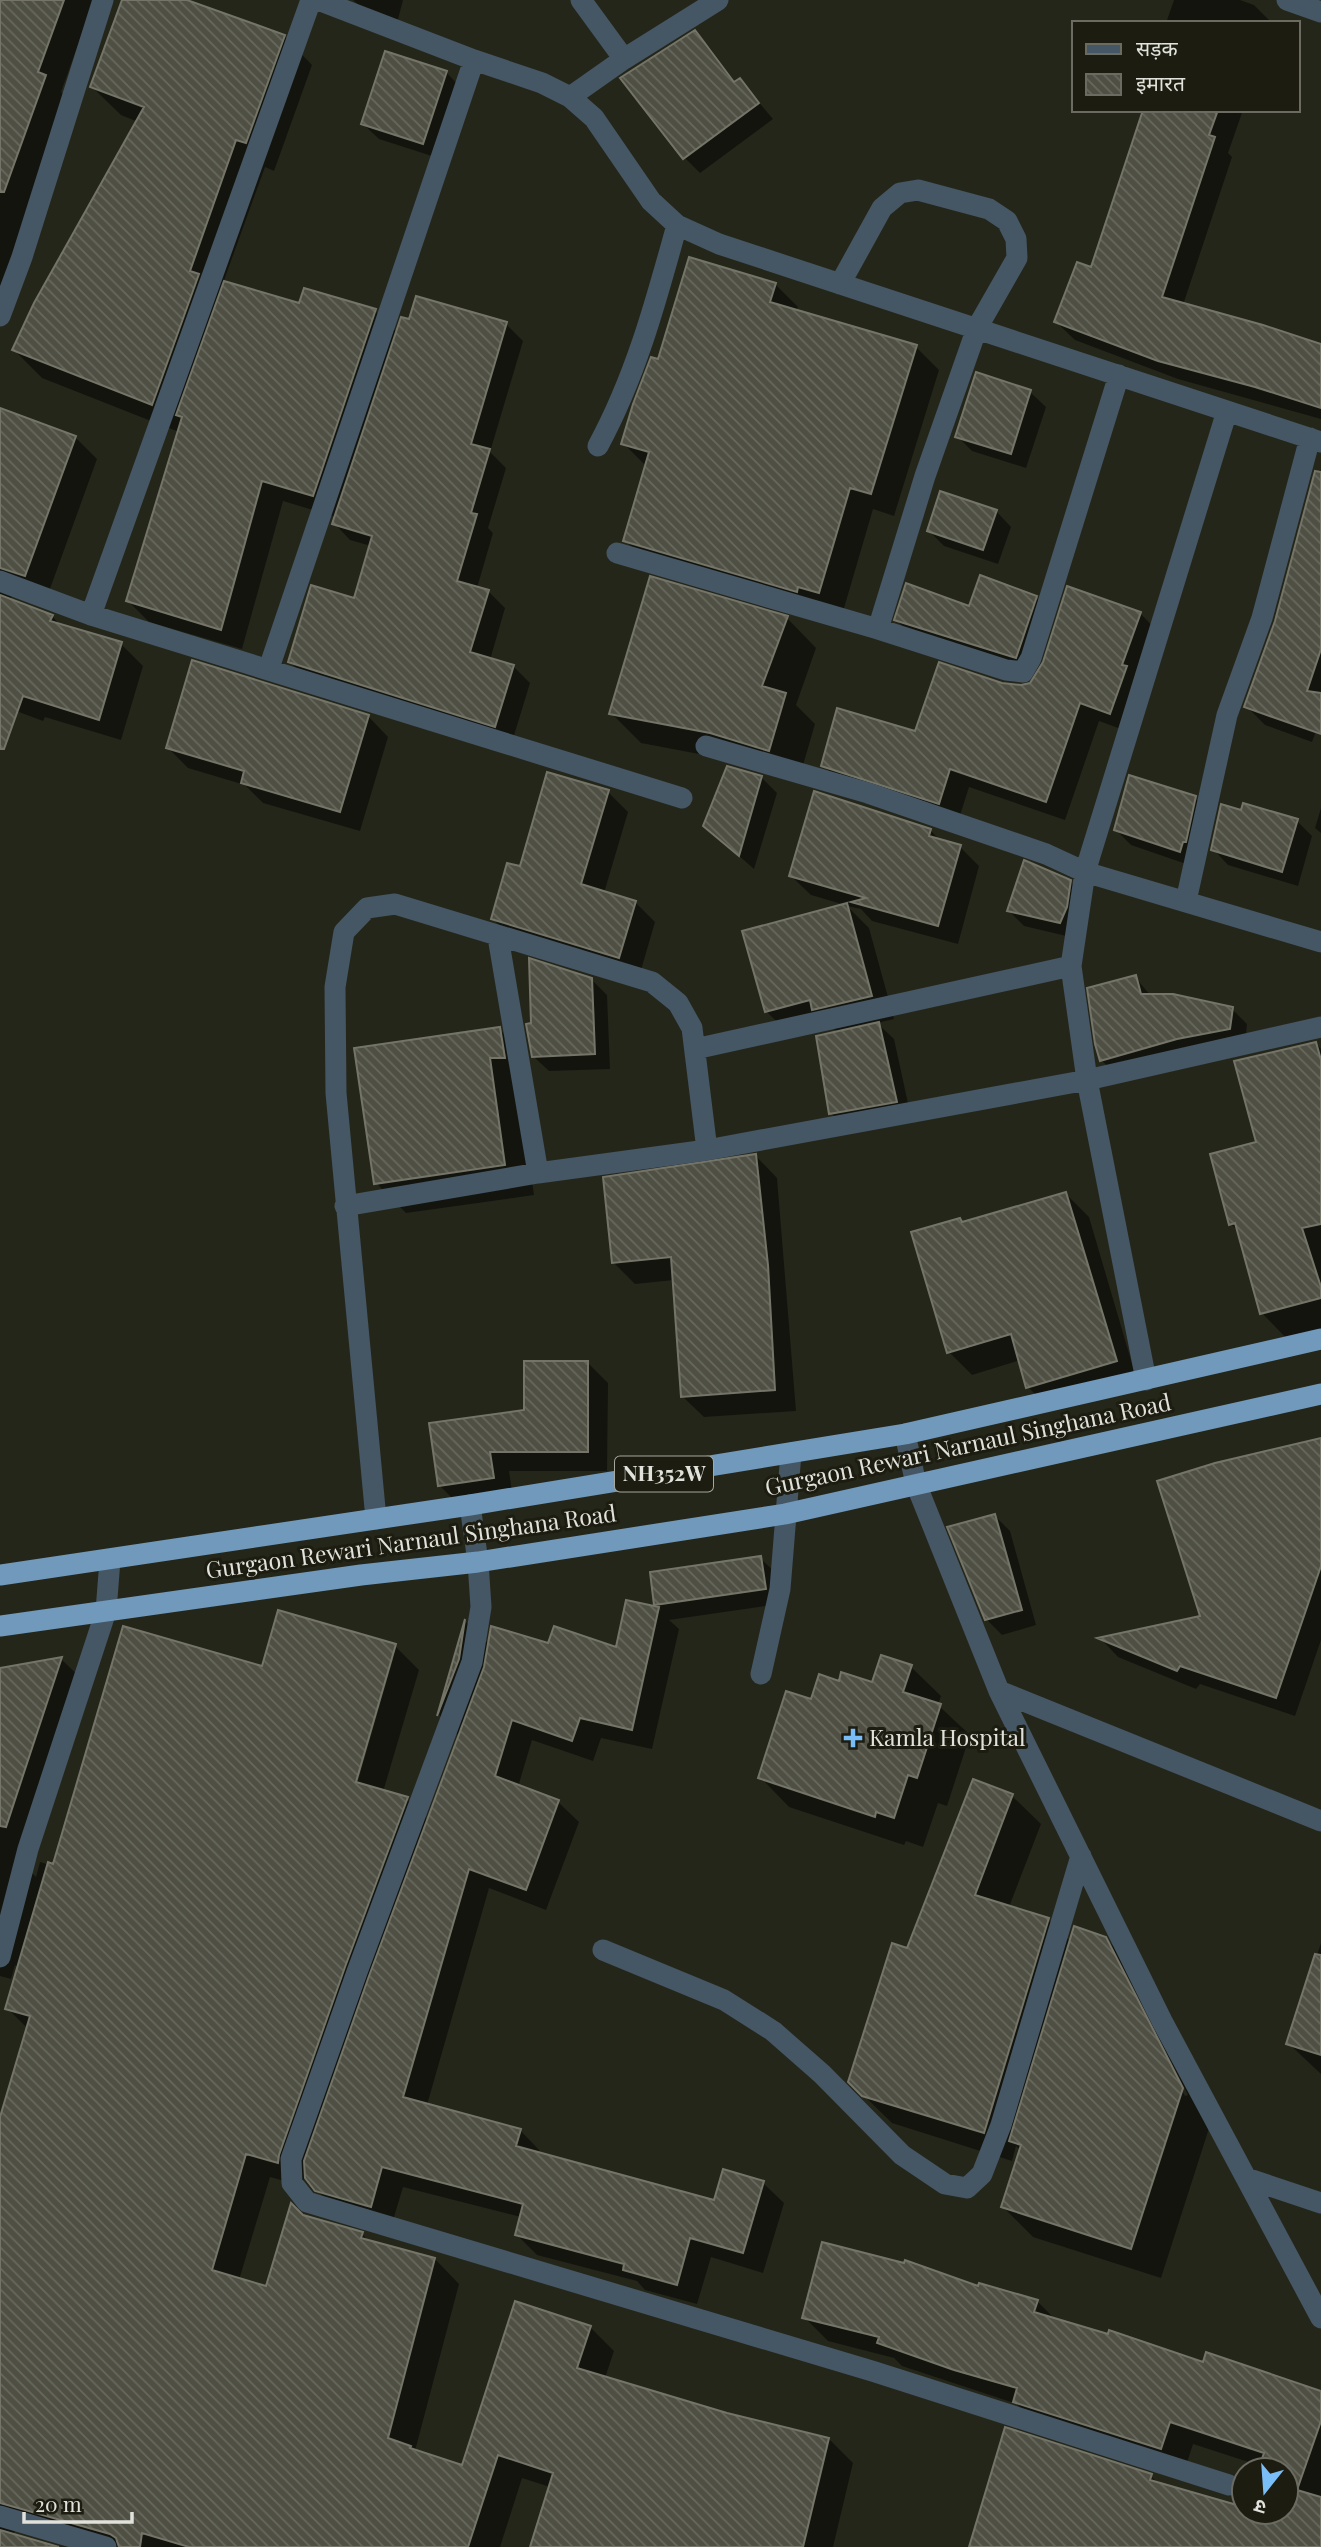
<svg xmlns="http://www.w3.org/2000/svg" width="1321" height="2547" viewBox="0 0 1321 2547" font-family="'Playfair Display','Noto Sans Devanagari',serif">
<defs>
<pattern id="building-back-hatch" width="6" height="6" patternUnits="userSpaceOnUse" patternTransform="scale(1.75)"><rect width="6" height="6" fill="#4f5043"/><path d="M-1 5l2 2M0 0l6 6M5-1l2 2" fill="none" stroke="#68695e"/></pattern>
</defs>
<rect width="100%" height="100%" fill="#25261a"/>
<!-- shadow -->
<path fill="#0007" fill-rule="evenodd" d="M0,0H94L61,92L68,99L0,323Z
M124,0H182L284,36L312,65L274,171L265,167L223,283L300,306L375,311L398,333L506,324L523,341L490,452L506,468L488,528L493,533L477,588L488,591L505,608L490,660L513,666L530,683L512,742L307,679L290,662L355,600L371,546L350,540L334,523L336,517L283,501L242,649L149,622L128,601L179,432L42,378L14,350L138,122L121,115L92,87Z
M353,0H403L397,23L366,12Z
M1174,0H1240L1254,5L1272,23H1166Z
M694,32L710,48L736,83L740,80L773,119L700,173L685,158Z
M446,72L461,88L438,158L379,139L363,124Z
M1143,110H1243L1228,153L1232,157L1183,305L1321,346V419L1178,379L1075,340L1056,322L1092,269L1144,112Z
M775,284L798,307L796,311L916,347L939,370L894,516L873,509L842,615L648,563L625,540L646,466L623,443L659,362Z
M1030,392L1046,407L1026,468L972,451L957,436Z
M0,410L75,437L97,459L47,597L13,593L10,601L52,616L62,627L121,644L143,666L121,740L45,717L43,721L0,705Z
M1321,496V718L1312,742L1265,725L1246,706Z
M996,511L1011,527L998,564L944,546L928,530Z
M1036,598L1051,613L1031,672L912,635L896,620Z
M1140,613L1159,633L1129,732L1099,721L1065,820L969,787L958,822L842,784L823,765L916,733L1002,684L1022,687L1031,685Z
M787,618L816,648L796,705L815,724L799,779L741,762L641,743L611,713Z
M368,716L388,737L360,831L263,803L245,785L188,768L168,748Z
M761,777L777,793L754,869L705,826Z
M608,792L628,812L604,893L635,902L655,922L639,977L513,939L493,919L521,868Z
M1195,798L1210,813L1195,867L1131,845L1116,830Z
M1321,808V833L1315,828Z
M1242,812L1297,821L1312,836L1298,886L1228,865L1213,849Z
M930,830L942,842L960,847L979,866L958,944L872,921L861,909L847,906L869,928L894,1019L877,1023L894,1039L911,1117L846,1129L831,1113L838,1033L828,1023L789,1034L766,1011L845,905L811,895L791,876Z
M1070,881L1085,897L1075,938L1024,926L1009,911Z
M1135,977L1151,996L1232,1009L1247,1024L1245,1044L1117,1075L1101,1060Z
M591,979L607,995L610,1069L549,1071L533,1056V1024Z
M499,1029L529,1059L519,1087L534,1195L406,1213L376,1183Z
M1316,1043L1321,1049V1330L1287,1339L1262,1313L1240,1233L1231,1224L1258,1143Z
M756,1156L777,1178L796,1411L704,1417L682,1396L674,1280L635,1284L613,1262Z
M1066,1194L1089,1217L1138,1384L1051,1410L1028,1387L1020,1360L972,1375L949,1352L960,1220L964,1224Z
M588,1363L608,1383L607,1471H509L513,1498L459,1505L439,1485Z
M1321,1440V1640L1295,1716L1200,1684L1196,1689L1118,1657L1101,1639L1202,1618Z
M995,1516L1010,1531L1036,1625L1002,1635L986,1619Z
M760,1558L776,1573L780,1604L669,1620L679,1629L652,1749L601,1738L593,1761L532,1740L518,1787L558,1802L579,1822L546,1910L489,1888L427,2105L520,2130L540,2151L539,2154L715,2202L763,2183L784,2203L763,2273L711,2257L697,2304L645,2290L637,2281L537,2255L517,2235L521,2217L403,2187L391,2227L337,2211L316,2189L306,2168L302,2186L270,2177L239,2280L267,2288L302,2216L362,2234L371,2243L435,2259L459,2284L415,2451L463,2467L590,2327L614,2351L605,2378L727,2414L829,2439L853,2463L833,2547H532L550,2487L522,2478L500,2547H98L16,2530L12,2535L53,2547H0V2127L28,2029L7,2008L19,1969L15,1965L11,1979L0,1976V1670L61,1659L85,1682L25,1866L36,1877L40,1862L54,1866L263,1668L395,1646L419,1670L383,1792L407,1799L429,1821L460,1737L439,1715L466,1622L490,1645L617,1649L628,1602L661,1610L656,1604ZM390,1659H393L355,1791L351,1790Z
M911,1667L941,1696L938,1705L970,1735L947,1806L938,1803L923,1847L906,1841L904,1845L789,1807L760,1777L812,1701L840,1683L873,1685Z
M974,1781L1012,1796L1041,1824L1009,1907L1048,1920L1071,1942L1105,1938L1135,1968L1212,2119L1161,2278L1033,2237L1003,2207L1021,2151L1016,2146L1012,2161L892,2123L850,2082L908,1950ZM1115,1960H1119L1188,2095L1185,2096Z
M1321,1943V2074L1288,2043Z
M979,2288L1037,2301L1056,2320L1204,2364L1321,2393V2547H971L1151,2476L1160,2485L1244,2509V2512H1286V2470H1260L1261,2466L1193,2444L1184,2472L1038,2425L1017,2404L902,2366L894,2358L828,2341L804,2317Z"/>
<!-- building -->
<path fill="url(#building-back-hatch)" stroke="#747568" stroke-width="2" d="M0,0H64L38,72L46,75L4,192H0Z
M122,0H187L285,35L246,143L236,140L190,271L199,274L152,405L12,350L34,303L144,107L90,87Z
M695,30L734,82L740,78L759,103L683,159L620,78Z
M385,51L447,71L423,144L361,124Z
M1143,110H1218L1209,135L1215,137L1162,297L1263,325L1321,344V408L1255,387L1158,361L1054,322L1077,262L1091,267Z
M689,257L776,283L770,302L917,345L871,494L850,488L819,593L798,587L797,592L623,541L649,452L621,444L633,404L651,357L658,359Z
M224,281L299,303L304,288L376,309L313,496L262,481L221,630L126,601L182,417L176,415Z
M416,296L507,322L471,444L490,449L471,513L477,514L457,581L489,590L470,652L514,665L495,727L288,662L311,585L354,598L372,536L332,524L401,317L409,319Z
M976,372L1031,390L1011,454L955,437Z
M0,408L76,436L25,576L0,568Z
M1315,471L1321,472V649L1307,691L1321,693V734L1244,707L1275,621Z
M940,491L997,510L983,550L927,531Z
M980,575L1037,596L1016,658L894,620L906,583L969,606Z
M650,576L788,616L762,686L786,693L769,751L710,733L609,714Z
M1067,586L1141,612L1122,665L1127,666L1110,714L1080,703L1046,802L950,769L939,804L821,766L837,708L915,731L939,662L1002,683L1021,685L1030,683L1043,662Z
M0,595L53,615L50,621L122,642L99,720L23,696L4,749H0Z
M192,660L369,715L340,812L241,783L244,771L166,748Z
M727,766L762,776L739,856L703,826Z
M547,772L609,790L581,884L636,901L619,958L491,919L507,863L520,866Z
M1129,775L1196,796L1186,842H1183L1180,852L1114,830Z
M814,791L931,829L929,836L961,845L938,926L851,902L866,898L789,876Z
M1243,803L1298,819L1282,872L1211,850L1221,804L1241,810Z
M1024,860L1071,880L1067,907L1060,923L1007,911Z
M847,903L872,996L812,1010L810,1000L765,1012L742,931Z
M529,958L592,978L595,1054L532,1057L526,1024L531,1023Z
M1136,975L1141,994H1173L1233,1007L1230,1029L1177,1039L1100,1061L1095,1044L1087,988Z
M879,1022L897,1102L829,1114L816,1036Z
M500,1027L505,1058H490L505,1165L374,1184L354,1048Z
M1316,1042L1321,1060V1224L1302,1228L1321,1287V1298L1260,1314L1235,1223L1229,1225L1210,1154L1256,1142L1234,1061Z
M756,1154L768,1265L775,1390L681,1397L671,1257L612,1263L603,1177Z
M1066,1192L1117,1361L1026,1388L1011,1334L947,1353L911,1232L960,1218L962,1222Z
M524,1361H588V1452H490L494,1478L438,1486L429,1423L524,1410Z
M1321,1438V1566L1276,1698L1180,1666L1177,1671L1097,1638L1200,1616L1157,1481L1215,1463Z
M995,1514L1022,1610L985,1620L947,1527Z
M761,1556L766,1589L654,1605L650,1572Z
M626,1600L659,1607L632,1730L580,1718L572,1741L512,1720L495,1776L559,1800L526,1890L469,1869L403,2097L521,2129L516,2146L714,2200L723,2169L764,2181L743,2253L690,2238L677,2285L623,2270L624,2264L515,2235L523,2204L382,2167L371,2207L315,2191L305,2178L304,2161L369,1976L484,1667L491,1626L548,1643L554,1626L616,1647Z
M278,1610L396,1644L356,1782L408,1797L345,1967L279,2155L278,2163L246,2154L212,2270L266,2286L291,2203L303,2215L363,2232L361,2238L435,2258L388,2438L411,2446L410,2448L462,2465L515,2301L591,2326L577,2368L727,2413L829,2438L803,2547H530L553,2473L498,2455L468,2547H189L142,2533L140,2547H119L116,2538L110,2534L0,2503V2117L30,2016L5,2009L48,1862L53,1864L123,1626L262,1666Z
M465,1619L459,1659L437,1716Z
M881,1655L912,1665L903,1692L941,1704L917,1778L908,1775L894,1818L876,1812L875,1817L758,1778L786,1691L811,1699L819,1674L839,1681L841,1672L872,1682Z
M62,1657L6,1827L0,1826V1668Z
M973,1779L1013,1794L975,1895L1049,1918L984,2133L862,2096L848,2082L892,1943L907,1948Z
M1074,1926L1106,1937L1183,2088L1131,2249L1001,2207L1021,2145L1009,2141Z
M1315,1954L1321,1955V2055L1286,2044Z
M822,2242L904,2263L905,2260L978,2286L979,2283L1038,2300L1034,2312L1108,2334L1109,2330L1203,2362L1206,2352L1321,2391V2421L1297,2490L1321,2497V2547H969L1005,2427L1152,2474L1150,2480L1244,2507V2512H1286V2470H1258L1264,2453L1170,2422L1161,2449L1013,2402L1017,2388L954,2370L877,2343L879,2337L802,2318Z
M0,2530L59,2547H0Z"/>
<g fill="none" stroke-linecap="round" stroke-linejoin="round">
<!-- minor -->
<path stroke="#455664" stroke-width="21" d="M318,0L474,60L542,83L570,97L594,118L651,201L677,225L719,244L1321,442
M581,0L624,59
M1287,0L1321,12
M570,97L624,59L718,0
M840,284L882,208L900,193L918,190L989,209L1007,221L1016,239L1017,258L977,328L925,476L878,629
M0,316L22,257L103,0
M598,446C636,376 656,301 677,225
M617,553L878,629L1006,670L1023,672L1031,658L1119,375
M0,581L91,615L682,798
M91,615L311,0
M269,668L474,60
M706,746L868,793L1046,854L1085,872L1321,942
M1186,901L1227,715L1262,618L1310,438
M498,937L538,1173
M695,1049L1071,966
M707,1150L1087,1080L1321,1027
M345,1206L538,1173L707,1150L692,1028L678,1003L652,982L395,904L367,908L344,932L335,987L336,1093L376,1519
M1146,1380L1087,1080L1071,966L1085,872L1227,411
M905,1434L916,1484L999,1691L1162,2021L1321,2318
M470,1505L478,1562L481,1607L472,1662L357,1972L291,2159L292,2183L307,2202L872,2371L1229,2485
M761,1674L780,1589L791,1453
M999,1691L1321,1821
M603,1950L724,2000L773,2031L822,2074L902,2155L945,2184L967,2188L982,2174L1001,2125L1081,1856
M0,1957L28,1849L106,1611L110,1560
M1246,2178L1321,2203
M0,2516L106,2547"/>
<!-- highway -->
<path stroke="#7099bc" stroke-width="21" d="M0,1575L470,1505L905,1434L1321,1339
M0,1626L361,1575L478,1562L785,1514L1321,1394"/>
</g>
<!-- markers -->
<path fill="#7abef8" stroke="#1c1c11" stroke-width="2.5" d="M849.5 1727.5h7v7h7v7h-7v7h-7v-7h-7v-7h7z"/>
<g text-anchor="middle" stroke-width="6" stroke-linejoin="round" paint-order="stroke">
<!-- shield labels -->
<rect fill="#1c1c11" stroke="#a6a79e" stroke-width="2" x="615" y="1456.5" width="98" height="35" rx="5"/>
<g font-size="21" font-weight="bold" fill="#e1e2db">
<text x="664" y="1481">NH352W</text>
</g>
<!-- street labels -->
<g font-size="23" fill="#e1e2db" stroke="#1c1c11">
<text transform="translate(968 1445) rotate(-12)" y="8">Gurgaon Rewari Narnaul Singhana Road</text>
<text transform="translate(411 1542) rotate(-8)" y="8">Gurgaon Rewari Narnaul Singhana Road</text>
</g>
<!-- poi labels -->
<g font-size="23" fill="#e1e2db" stroke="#1c1c11" text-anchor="start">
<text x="869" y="1746">Kamla Hospital</text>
</g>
</g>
<!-- legend -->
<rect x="1072" y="21" width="228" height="91" fill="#1c1c11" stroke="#6b6b62" stroke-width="2"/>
<rect x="1086" y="44" width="35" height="10" fill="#455664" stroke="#6b6b62" stroke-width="2"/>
<text x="1136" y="56" font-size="21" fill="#e1e2db">सड़क</text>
<rect x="1086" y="74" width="35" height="21" fill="url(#building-back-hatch)" stroke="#6b6b62" stroke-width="2"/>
<text x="1136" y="91" font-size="21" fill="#e1e2db">इमारत</text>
<!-- north arrow -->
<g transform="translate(1265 2491) rotate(197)"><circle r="33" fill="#1c1c11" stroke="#6b6b62" stroke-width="2"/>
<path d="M0-5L12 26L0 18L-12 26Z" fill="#7abef8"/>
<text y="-10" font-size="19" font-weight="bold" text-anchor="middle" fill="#e1e2db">उ</text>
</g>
<!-- scale -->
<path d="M24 2512v10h108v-10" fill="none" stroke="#e1e2db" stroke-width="3.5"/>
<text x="35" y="2512" font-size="21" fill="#e1e2db" stroke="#1c1c11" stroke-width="5" paint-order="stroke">20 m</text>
</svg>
